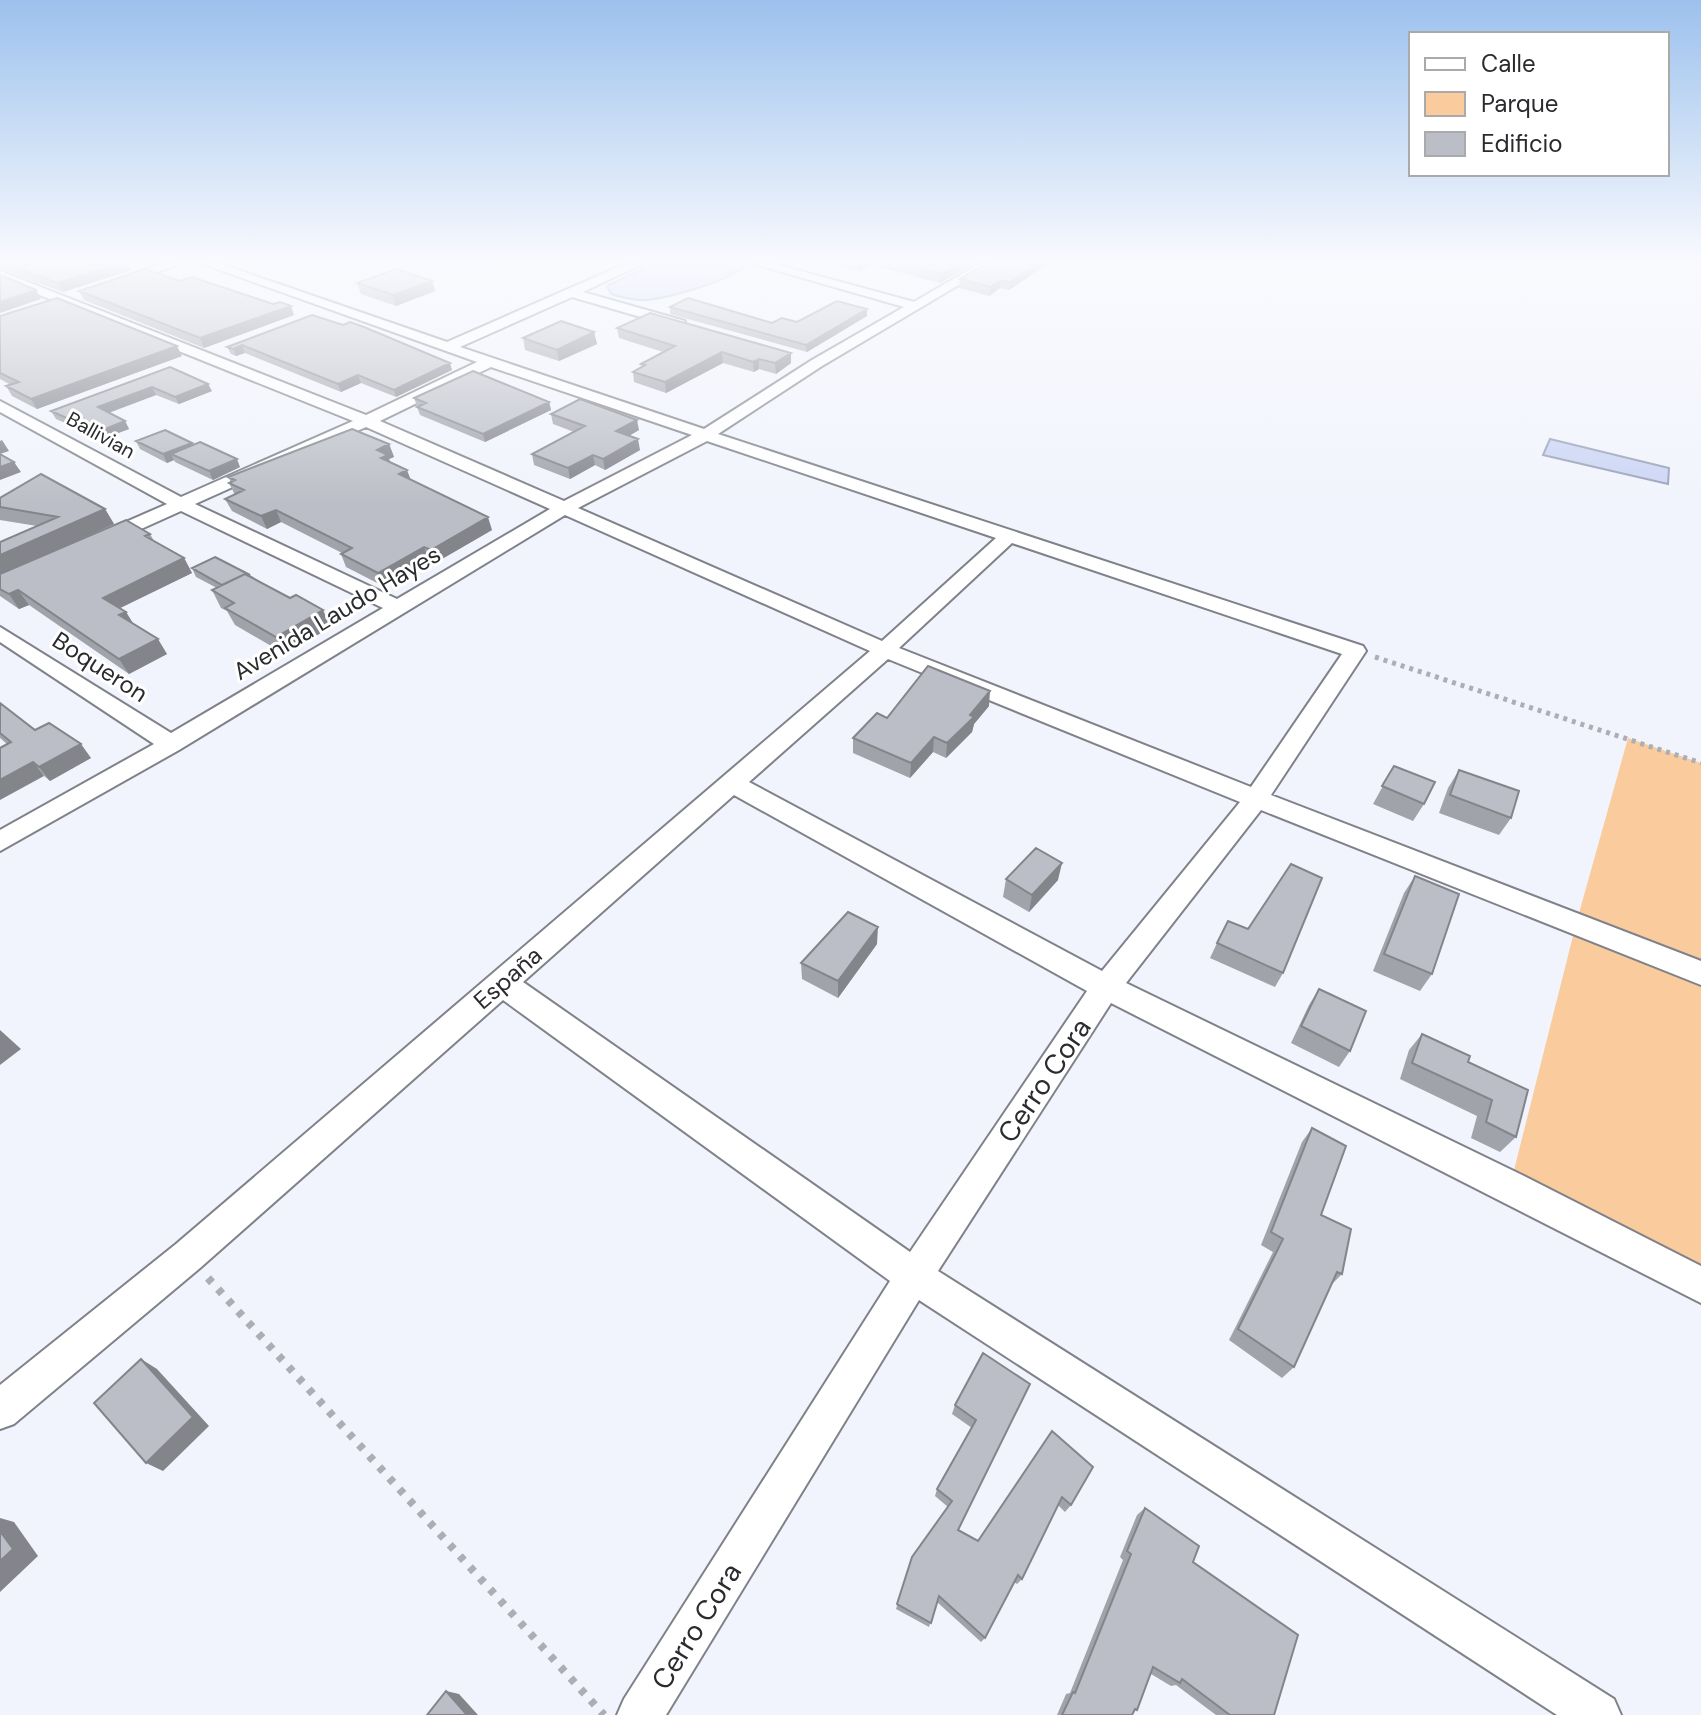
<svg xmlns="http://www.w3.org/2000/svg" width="1701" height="1715" viewBox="0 0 1701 1715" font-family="'DM Sans',sans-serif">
<rect width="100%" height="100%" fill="#f1f4fc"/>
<!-- green -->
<path fill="#f9cb9d" d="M1628,738L1701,763V1285L1510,1186L1576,924Z"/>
<!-- water -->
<path fill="#cbd5f4" stroke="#9ba2b9" stroke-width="2" d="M652,264H737L744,267C725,282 672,297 648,300C635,301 624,298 611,294L607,286Z
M1550,439L1669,468L1668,484L1543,455Z"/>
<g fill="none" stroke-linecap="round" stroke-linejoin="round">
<!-- minor casing -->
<g stroke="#7f8289" stroke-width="4">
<path id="minor" d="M160,264H179L124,284L113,281Z
M203,264H221L447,342L625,264H642L583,292L685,321V327H675L572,297L460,347L704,429L812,360L904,307L754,264H775L914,302L979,264H994L822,366L718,434L1363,646L1366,651L1271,795L1701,961V985L1261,810L1126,983L1522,1175L1701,1266V1303L1111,1003L938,1271L1614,1699L1621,1715H1557L919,1300L666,1715H617L624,1699L890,1281L503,1000L200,1268L14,1424L0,1429V1385L176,1244L870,651L565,515L179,750L0,851V830L154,744L0,642V627L171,733L383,608L181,511L110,543H96L94,539L96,535L167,504L0,412V401L181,497L353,421L0,279V271L366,415L477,362ZM491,367L692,435L564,501L380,421ZM366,427L550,509L397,599L195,504ZM707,441L996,538L882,641L578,508ZM1012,543L1342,654L1251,787L899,648ZM888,659L1240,802L1102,971L749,782ZM734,795L1087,991L910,1252L523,982Z"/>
</g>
<!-- path-far1 -->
<path stroke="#abaeb4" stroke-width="5" stroke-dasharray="4 5" stroke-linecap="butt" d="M1375,657L1701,763"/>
<!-- path -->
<path stroke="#abaeb4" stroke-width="8" stroke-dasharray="6 9" stroke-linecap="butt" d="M208,1278L604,1715"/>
<!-- minor -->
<use href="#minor" fill="#fff" fill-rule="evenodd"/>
</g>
<!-- wall -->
<path fill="#a1a3aa" d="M0,264H128L131,270L63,292L0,269Z
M828,264H973L940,283L870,265L859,271Z
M986,264H1048L1009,290L1000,288L989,296L959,288L960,279Z
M179,281L294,315L204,348L84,300L79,291Z
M432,281L435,291L396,306L361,294L357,283Z
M670,307L772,323L797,322L867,316L807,352L670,314Z
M312,315L452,370L396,397L361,383L341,392L245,353L236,356L231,354L227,347Z
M0,316L182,356L37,409L12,396L6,386L11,385L0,379Z
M617,328L791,353V363L776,374L759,369L754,372L723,363L666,393L634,382L633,372L642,367L641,364L663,352L619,338Z
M594,332L597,344L559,361L525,350L523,338Z
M170,367L212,391L179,404L156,395L109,413L125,421L129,429L102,439L56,419L51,411Z
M414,398L549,402L551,410L485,442L420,415L417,407H419L417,406Z
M551,414L639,430L629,436L640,450L605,470L595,465L570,479L534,465L532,454L574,432L553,424Z
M136,441L192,443L193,445L240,467L213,480L175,462L174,460L167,463L140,449Z
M389,444L394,457L389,459L390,462L411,480L492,530L435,563L429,560L383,586L346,567L341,554L342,553L281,522L267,529L232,511L225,499L235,495L229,483L231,482L228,477Z
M0,498L105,509L114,524L22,565L150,534L154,541L184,558L192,573L120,608L126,612L133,623L167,654L129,674L29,605L19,609L0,596V542L37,526L0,520Z
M192,568L250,575L331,627L285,654L235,625L227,611L221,608L212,590L217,588L196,577Z
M0,703L35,730L91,758L50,781L0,738Z
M989,706L974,724L972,732L946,758L933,752L910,778L853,753V738L887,718Z
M1394,766L1424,804L1413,821L1373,804Z
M1459,770L1511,818L1499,835L1439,813L1448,788Z
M1415,876L1432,974L1420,991L1373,971L1404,893Z
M1006,879L1058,880L1029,912L1003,897Z
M1217,943L1283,973L1275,987L1210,958Z
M877,944L838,998L802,979L801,963Z
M1319,989L1350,1051L1339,1067L1291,1043L1309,1005Z
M1422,1034L1468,1062L1516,1137L1500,1152L1471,1138L1477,1116L1400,1079L1409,1050Z
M1312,1128L1321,1215L1342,1274L1331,1285L1294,1367L1282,1378L1229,1340L1273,1252L1261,1245L1302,1142Z
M1030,1384L958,1530L978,1541L1052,1431L1071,1505L1065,1512L1058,1505L1022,1579L1017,1584L1014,1582L985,1638L981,1642L937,1602L929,1627L896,1609L912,1557L948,1507L935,1496L937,1489L972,1428L952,1414L955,1405Z
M1145,1508L1193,1562L1274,1715H1216L1176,1685L1171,1686L1151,1674L1137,1710L1134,1711L1132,1715H1057L1066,1694L1070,1693L1123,1560L1120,1557L1137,1515Z"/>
<!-- shaded-wall -->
<path fill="#83858b" d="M118,264H128L131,270L63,292L58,283Z
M859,264H870V265L859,271Z
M959,264H973L940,283L941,274Z
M1037,264H1048L1009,290L1010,282Z
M1001,280L1000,288L989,296L990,287Z
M432,281L435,291L396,306L393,295Z
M36,290L41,299L0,313V302Z
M291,306L294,315L204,348L200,338Z
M867,309V316L807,352L806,345Z
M594,332L597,344L559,361L557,350Z
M242,345L245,353L236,356L233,349Z
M177,346L182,356L37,409L31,399Z
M722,352L723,363L666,393L665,382Z
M791,353V363L776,374L775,363Z
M759,359V369L754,372L753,362Z
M450,363L452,370L396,397L394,390Z
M358,375L361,383L341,392L338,384Z
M208,384L212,391L179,404L175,397Z
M152,387L156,395L102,415L98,407Z
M549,402L551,410L485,442L483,434Z
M637,420L639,430L618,442L616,431Z
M125,421L129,429L102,439L98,432Z
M638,439L640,450L605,470L603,459Z
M2,440L9,451L0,454V441Z
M192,443L196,451L171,454L174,460L167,463L163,454Z
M389,444L394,457L389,459L392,468L386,471L377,450Z
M593,455L595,465L570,479L568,468Z
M237,459L240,467L213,480L209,471Z
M14,462L21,472L0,480V467Z
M407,470L412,483L399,474Z
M105,509L114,524L0,575V555Z
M276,510L281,522L267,529L261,516Z
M488,517L492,530L435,563L431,550Z
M424,547L429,560L383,586L378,573Z
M184,558L192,573L112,612L103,598Z
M18,590L29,605L19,609L9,594Z
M323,610L331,627L285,654L276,637Z
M126,612L135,627L119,615Z
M158,639L167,654L129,674L119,659Z
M990,691L989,706L974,724L972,732L946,758L947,743Z
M934,737L933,752L910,778L911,763Z
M81,744L91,758L50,781L39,767Z
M33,762L44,776L0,800V780Z
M1062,863L1058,880L1029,912L1032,895Z
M878,927L877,944L838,998V981Z
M0,1030L21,1049L0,1065Z
M141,1359L157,1369L209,1426L163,1471L146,1463Z
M0,1518L14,1522L38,1556L0,1592Z
M446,1691L459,1694L478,1715H467Z"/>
<!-- building -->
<path fill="#bbbec6" stroke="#83858b" stroke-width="2" d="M5,264H118L58,283Z
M901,264H959L941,274Z
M986,264H1037L1010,282L1001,280L990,287L960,279Z
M146,269L179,281L192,277L273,304L280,302L291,306L200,338L79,291Z
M397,269L432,281L393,295L357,283Z
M0,275L36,290L0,302Z
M57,298L177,346L31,399L6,386L19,382L0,373V316Z
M688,298L772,323L782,318L797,322L837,301L867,309L806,345L670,307Z
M650,313L791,353L775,363L759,359L753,362L722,352L665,382L633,372L645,365L641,364L675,346L617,328Z
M312,315L343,325L350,322L364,327L450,363L394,390L358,375L338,384L242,345L233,349L227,347Z
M561,321L594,332L557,350L523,338Z
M170,367L208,384L175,397L152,387L98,407L125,421L98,432L51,411Z
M473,371L549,402L483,434L417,407L426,403L414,398Z
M580,399L637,420L616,431L638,439L603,459L593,455L568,468L532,454L585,426L551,414Z
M352,429L389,444L377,450L388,455L381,458L407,470L399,474L488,517L431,550L424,547L378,573L341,554L352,548L276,510L261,516L225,499L244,490L229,483L235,480L228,477Z
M165,430L192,443L163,454L136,441Z
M200,442L237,459L209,471L171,454Z
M0,454L14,462L0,467Z
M41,474L105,509L0,555V542L58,517L0,507V498Z
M126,520L150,534L145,536L184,558L103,598L126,612L119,615L158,639L119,659L18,590L9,594L0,589V574Z
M215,557L250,575L245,574L222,585L192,568Z
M245,574L290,598L296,595L323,610L276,637L225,608L234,603L212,590Z
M928,666L990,691L970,715L974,717L947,743L934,737L911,763L853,738L877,713L887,718Z
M0,703L35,730L49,723L81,744L39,767L33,762L0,780V748L11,742L0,733Z
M1394,766L1435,782L1424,804L1382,786Z
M1459,770L1519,791L1511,818L1450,795Z
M1036,848L1062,863L1032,895L1006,879Z
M1291,864L1322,878L1283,973L1217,943L1228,921L1248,929Z
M1415,876L1459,894L1432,974L1384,954Z
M848,912L878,927L838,981L801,963Z
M1319,989L1366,1011L1350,1051L1301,1026Z
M1422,1034L1470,1056L1468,1062L1528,1090L1516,1137L1486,1122L1492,1100L1412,1063Z
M1312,1128L1346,1146L1321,1215L1351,1229L1342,1274L1337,1272L1294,1367L1238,1329L1283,1239L1271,1232Z
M983,1353L1030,1384L958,1530L978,1541L1052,1431L1093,1467L1071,1505L1062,1497L1022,1579L1018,1575L985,1638L939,1596L931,1623L897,1604L912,1557L952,1501L937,1489L976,1420L955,1405Z
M141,1359L193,1417L146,1463L94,1403Z
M1145,1508L1199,1546L1193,1562L1298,1635L1274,1715H1230L1182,1679L1180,1683L1153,1667L1137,1710L1135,1709L1132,1715H1062L1073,1692L1075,1693L1131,1554L1127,1551Z
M0,1531L13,1549L0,1561Z
M446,1691L467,1715H427Z"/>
<!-- sky -->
<linearGradient id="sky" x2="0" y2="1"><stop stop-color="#9cc1ed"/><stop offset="0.52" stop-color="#f9fafe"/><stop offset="1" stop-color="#f9fafe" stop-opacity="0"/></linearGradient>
<rect width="1701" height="504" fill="url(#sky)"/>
<g text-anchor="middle" stroke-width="6" stroke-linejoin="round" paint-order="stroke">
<!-- far-street labels -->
<g font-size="20" fill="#2a2b2e" stroke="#fff">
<text transform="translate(101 435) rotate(29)" y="7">Ballivian</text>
</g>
<!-- street labels -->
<g font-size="24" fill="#2a2b2e" stroke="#fff">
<text transform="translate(337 613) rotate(-31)" y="8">Avenida Laudo Hayes</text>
<text transform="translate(100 667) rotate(33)" y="8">Boqueron</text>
<text transform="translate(508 978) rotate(-41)" y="8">España</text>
</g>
<!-- near-street labels -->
<g font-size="28" fill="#2a2b2e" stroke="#fff">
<text transform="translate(1044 1080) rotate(-56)" y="10">Cerro Cora</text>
<text transform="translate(696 1626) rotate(-58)" y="10">Cerro Cora</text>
</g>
</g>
<!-- legend -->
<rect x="1409" y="32" width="260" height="144" fill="#ffffff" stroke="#aaaaab" stroke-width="2"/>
<rect x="1425" y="58" width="40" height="12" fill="#ffffff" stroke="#aaaaab" stroke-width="2"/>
<text x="1481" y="72" font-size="24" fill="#2a2b2e">Calle</text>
<rect x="1425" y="92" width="40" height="24" fill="#f9cb9d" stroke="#aaaaab" stroke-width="2"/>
<text x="1481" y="112" font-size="24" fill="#2a2b2e">Parque</text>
<rect x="1425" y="132" width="40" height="24" fill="#bbbec6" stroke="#aaaaab" stroke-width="2"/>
<text x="1481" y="152" font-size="24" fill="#2a2b2e">Edificio</text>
</svg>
